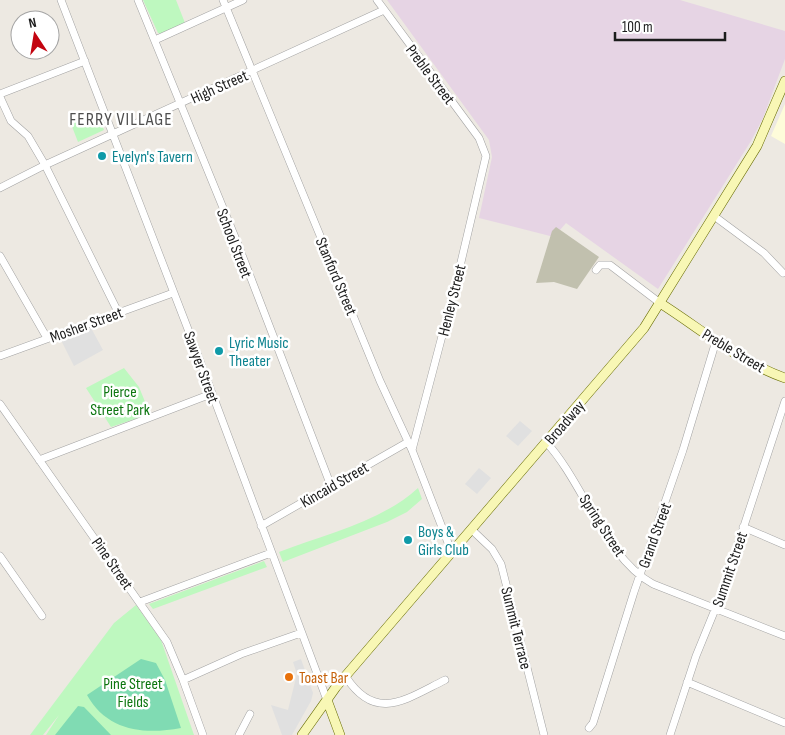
<svg xmlns="http://www.w3.org/2000/svg" width="785" height="735" viewBox="0 0 785 735" font-family="'Sofia Sans Condensed',sans-serif">
<rect width="100%" height="100%" fill="#ede9e2"/>
<!-- industrial -->
<path fill="#e6d4e4" d="M387,0H680L785,31V59L763,118L751,141L658,289L566,223L554,237L479,218L492,157L489,140Z"/>
<!-- education -->
<path fill="#fefcda" d="M785,104V144L771,136Z"/>
<!-- construction -->
<path fill="#c1c0ae" d="M556,227L599,257L577,289L554,282L536,283L552,231Z"/>
<!-- park -->
<path fill="#bef8bf" d="M143,0H176L185,23L161,34L158,33Z
M97,113L104,130L78,142L71,124Z
M124,368L139,387L150,414L111,427L86,388Z
M418,488L422,499L407,512L387,522L283,562L279,552C325,534 381,522 418,488Z
M264,561L267,567L153,609L149,604Z
M136,605L161,640L194,735H46L59,715L43,735H30L114,623Z"/>
<!-- pitch -->
<path fill="#80dbb3" d="M141,659L156,663L165,680L181,728C144,735 107,731 87,695Z
M78,706L84,707L111,735H55Z"/>
<!-- parking -->
<path fill="#e0e0e0" d="M90,326L103,350L74,366L60,338Z
M520,421L532,431L518,446L506,436Z
M479,468L491,478L477,494L465,484Z
M301,659L313,693L311,701L292,735H282L271,705L288,710L297,674L293,662Z"/>
<g fill="none" stroke-linecap="round" stroke-linejoin="round">
<!-- street casing -->
<g stroke="#a3a3a3" stroke-width="8">
<path id="street" d="M61,0L191,337L327,700
M138,0L237,242L331,486
M223,0L380,381L412,450L452,553
M377,0L479,138L486,156L457,279L412,450
M155,40L243,0
M0,94L85,61
M0,97L11,121L28,136L45,165L118,312
M0,188L45,165L384,10
M714,216L764,253L783,273
M0,256L47,338
M596,270L600,265H610L660,303
M0,356L173,293
M0,404L167,642L183,680L203,735
M546,442C583,482 605,558 653,584L785,636
M39,460L211,394
M261,526L408,442
M743,527L785,545
M472,530L492,549L501,564L544,735
M0,556L42,616
M140,602L271,553
M346,677C376,723 406,699 445,680
M183,680L241,654L301,633
M687,682L785,723
M589,728L593,723L634,592L683,450L716,341
M239,735L250,714
M670,735L696,656L723,590L785,401"/>
</g>
<!-- secondary casing -->
<g stroke="#6a6f07" stroke-width="10">
<path id="secondary" d="M660,303C701,329 739,362 785,378
M327,700L340,735
M302,735L336,687L644,328L757,146L785,81"/>
</g>
<!-- street -->
<use href="#street" stroke="#fff" stroke-width="7"/>
<!-- secondary -->
<use href="#secondary" stroke="#f8f7b5" stroke-width="9"/>
</g>
<!-- markers -->
<g fill="#0f9aa8" stroke="#fff" stroke-width="2">
<circle cx="102" cy="156" r="5"/>
<circle cx="219" cy="351" r="5"/>
<circle cx="408" cy="540" r="5"/>
</g>
<circle fill="#e8710a" stroke="#fff" stroke-width="2" cx="289" cy="677" r="5"/>
<g text-anchor="middle" stroke-width="5" stroke-linejoin="round" paint-order="stroke">
<!-- street labels -->
<g font-size="16" fill="#1c1c1c" stroke="#fff">
<text transform="translate(431 74) rotate(53)" y="6">Preble Street</text>
<text transform="translate(219 86) rotate(-24)" y="6">High Street</text>
<text transform="translate(235 243) rotate(69)" y="6">School Street</text>
<text transform="translate(337 276) rotate(67)" y="6">Stanford Street</text>
<text transform="translate(451 300) rotate(-76)" y="6">Henley Street</text>
<text transform="translate(86 324) rotate(-20)" y="6">Mosher Street</text>
<text transform="translate(734 350) rotate(31)" y="6">Preble Street</text>
<text transform="translate(202 367) rotate(70)" y="6">Sawyer Street</text>
<text transform="translate(564 422) rotate(-49)" y="6">Broadway</text>
<text transform="translate(334 484) rotate(-30)" y="6">Kincaid Street</text>
<text transform="translate(603 525) rotate(57)" y="6">Spring Street</text>
<text transform="translate(654 535) rotate(-70)" y="6">Grand Street</text>
<text transform="translate(113 563) rotate(55)" y="6">Pine Street</text>
<text transform="translate(729 569) rotate(-71)" y="6">Summit Street</text>
<text transform="translate(517 628) rotate(76)" y="6">Summit Terrace</text>
</g>
<!-- culture labels -->
<g font-size="16" fill="#0d838f" stroke="#fff" text-anchor="start">
<text x="112" y="162">Evelyn's Tavern</text>
<text x="229" y="348">Lyric Music<tspan x="229" dy="18">Theater</tspan></text>
<text x="418" y="537">Boys &amp;<tspan x="418" dy="18">Girls Club</tspan></text>
</g>
<!-- park labels -->
<g font-size="16" fill="#0d7610" stroke="#fff">
<text x="120" y="397">Pierce<tspan x="120" dy="18">Street Park</tspan></text>
<text x="133" y="689">Pine Street<tspan x="133" dy="18">Fields</tspan></text>
</g>
<!-- food labels -->
<g font-size="16" fill="#c56008" stroke="#fff" text-anchor="start">
<text x="299" y="683">Toast Bar</text>
</g>
<!-- neighbourhood labels -->
<g font-size="18" letter-spacing="1" fill="#4f4f4f" stroke="#fff">
<text x="121" y="125">FERRY VILLAGE</text>
</g>
</g>
<!-- north arrow -->
<g transform="translate(35 35) rotate(348)"><circle r="24" fill="#ffffff" stroke="#a4a4a4"/>
<path d="M0-4L9 19L0 12L-9 19Z" fill="#c30410"/>
<text y="-8" font-size="14" font-weight="bold" text-anchor="middle" fill="#1c1c1c">N</text>
</g>
<!-- scale -->
<path d="M615 32v8h110v-8" fill="none" stroke="#1c1c1c" stroke-width="2.5"/>
<text x="622" y="32" font-size="15" fill="#1c1c1c" stroke="#ffffff" stroke-width="4" paint-order="stroke">100 m</text>
</svg>
